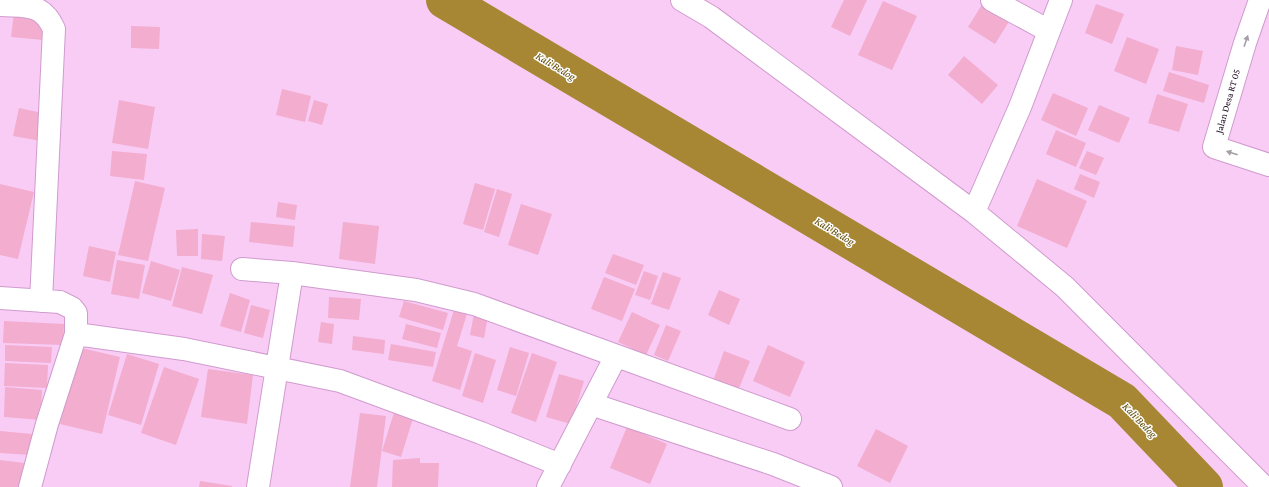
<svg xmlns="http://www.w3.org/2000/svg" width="1269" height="487" viewBox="0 0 1269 487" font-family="'Crimson Pro',serif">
<rect width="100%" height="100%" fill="#f9ccf6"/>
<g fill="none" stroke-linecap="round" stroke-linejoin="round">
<!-- river -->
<path stroke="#a78734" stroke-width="38" d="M445,0L1122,401L1204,487"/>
</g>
<!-- building -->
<path fill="#f2adcf" d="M844,0H867L850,36L831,27Z
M883,1L917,16L892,70L858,55Z
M983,3L1010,20L995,44L968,27Z
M1096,4L1124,14L1112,44L1085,33Z
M14,12L45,15L43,40L11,37Z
M131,26L160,27L159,49L131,48Z
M1127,37L1159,49L1146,84L1114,71Z
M1176,46L1203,51L1198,75L1172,70Z
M964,56L998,85L982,104L948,75Z
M1169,72L1209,85L1204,103L1163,91Z
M282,89L311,96L305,122L276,115Z
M1053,93L1088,108L1076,136L1041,120Z
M1157,94L1188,104L1179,132L1148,123Z
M119,100L155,107L148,149L112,143Z
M314,100L328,104L322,125L308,121Z
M1099,105L1130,118L1119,143L1088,130Z
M19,108L47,114L41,141L13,136Z
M1056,130L1086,143L1076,167L1046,154Z
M112,151L147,154L144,180L110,176Z
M1087,151L1104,158L1096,175L1079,168Z
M1080,174L1100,182L1094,198L1074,189Z
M1037,179L1087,201L1067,248L1017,226Z
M135,181L165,188L148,261L118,255Z
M475,183L495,189L483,230L463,224Z
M0,184L34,192L18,259L0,255Z
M497,189L512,194L499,237L484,232Z
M278,202L297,205L295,220L276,217Z
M521,204L552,214L538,255L508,245Z
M251,222L295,226L293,247L249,242Z
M343,222L379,226L375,264L339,259Z
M198,229V256H177L176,230Z
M202,234L225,236L222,261L201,259Z
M89,246L116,252L110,282L83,276Z
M613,254L644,265L636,285L605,273Z
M117,260L145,265L139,299L111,294Z
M151,261L180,270L171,301L142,293Z
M182,267L213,275L202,314L172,306Z
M644,271L658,276L650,300L635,295Z
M663,272L681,278L669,310L651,304Z
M604,277L635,289L622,321L591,309Z
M719,290L740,299L729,325L708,315Z
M230,293L250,300L241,332L220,326Z
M329,297L361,299L359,320L328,318Z
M404,301L448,313L443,330L399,317Z
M251,305L270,310L263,338L244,333Z
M475,308L489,310L484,338L470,335Z
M454,310L467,314L457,346L472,351L460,390L432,381Z
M632,312L660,325L646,355L618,342Z
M4,321L64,324L63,345L3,343Z
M321,322L334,324L332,344L318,342Z
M406,324L441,333L437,348L402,339Z
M666,325L681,331L668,361L654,355Z
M353,336L385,340L384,354L352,350Z
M391,344L436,352L433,367L388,360Z
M5,345L52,347L51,363L5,361Z
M768,345L805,362L790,397L753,381Z
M77,347L120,357L102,434L60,424Z
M510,347L529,353L516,396L497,390Z
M724,351L750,361L737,393L712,384Z
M475,353L496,360L483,403L462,396Z
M532,353L557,362L536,422L511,413Z
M127,354L159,364L141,425L108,415Z
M5,363L48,365L47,388L4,386Z
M164,367L199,379L176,445L141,433Z
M208,369L253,375L247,424L201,417Z
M559,374L584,381L571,424L546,417Z
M5,387L42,390L41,420L4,417Z
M396,406L415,412L401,457L382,451Z
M360,413L386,416L377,487H350Z
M627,427L667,444L650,484L610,468Z
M876,429L908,446L890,483L857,466Z
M0,431L32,434L31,455L0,453Z
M420,458V463H439L438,487H392L393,460Z
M0,460L24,463L20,487H0Z
M200,481L232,486V487H199Z"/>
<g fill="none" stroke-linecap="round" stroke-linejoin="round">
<!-- minor casing -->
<g stroke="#d09bce" stroke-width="24">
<path id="minor" d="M682,0L711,17L974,212L1065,287L1264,487
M992,0L1049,31
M1260,0L1245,43L1214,147L1269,165
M0,5C26,7 42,2 54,29L41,301
M974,212L1020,107L1061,0
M242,269L292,273L416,290L474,304L790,419
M0,298L60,302L72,308L76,313V334
M591,404L773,464L831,487
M30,487L47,424L76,334L184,349L340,381L481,433L560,465
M258,487L292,273
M548,487L616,356"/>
</g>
<!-- minor -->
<use href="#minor" stroke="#fff" stroke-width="22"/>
</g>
<!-- one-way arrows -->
<defs><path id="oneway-solid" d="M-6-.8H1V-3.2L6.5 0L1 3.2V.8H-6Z"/></defs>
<g fill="#a59ea5">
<use href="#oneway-solid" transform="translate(1246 41) rotate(-71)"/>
<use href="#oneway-solid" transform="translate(1232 153) rotate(-162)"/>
</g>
<g text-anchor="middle" stroke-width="3" stroke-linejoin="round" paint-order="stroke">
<!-- street labels -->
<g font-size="10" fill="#1f0c1f" stroke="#fefefe">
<text transform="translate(1227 101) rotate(-74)" y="4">Jalan Desa RT 05</text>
</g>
<!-- water labels -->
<g font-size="11" font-style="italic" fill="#5d4702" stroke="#fefefe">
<text transform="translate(556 66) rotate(31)" y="4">Kali Bedog</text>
<text transform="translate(835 231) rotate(31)" y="4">Kali Bedog</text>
<text transform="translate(1140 420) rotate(46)" y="4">Kali Bedog</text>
</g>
</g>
</svg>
